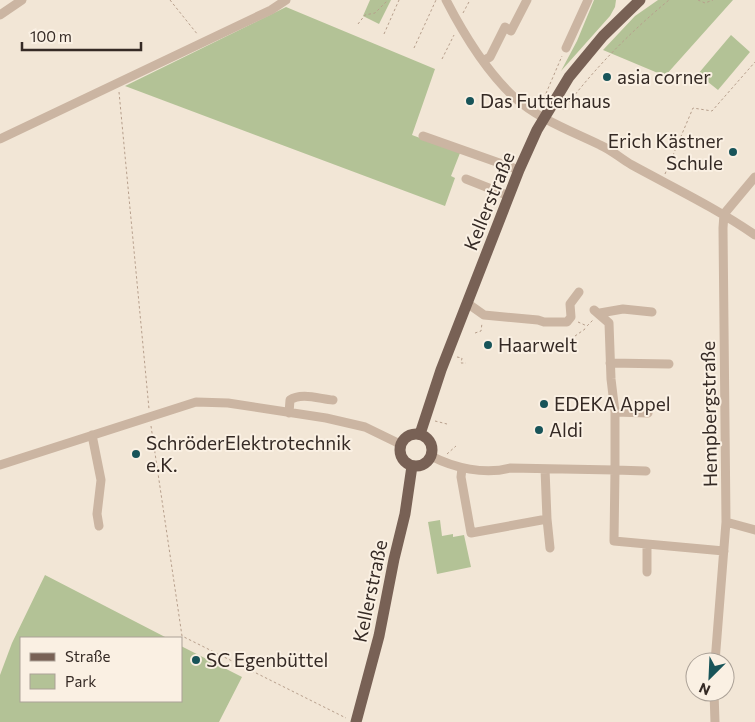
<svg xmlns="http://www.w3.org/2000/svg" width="755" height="722" viewBox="0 0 755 722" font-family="Commissioner,sans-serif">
<rect width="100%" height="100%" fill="#f2e6d6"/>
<!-- green -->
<path fill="#b3c296" d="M370,0H391L379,24L363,16Z
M594,0H616L615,7L610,16L561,71L577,41Z
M658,0H733L665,76L603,50L635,16Z
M286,7L435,69L412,135L460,153L451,176L455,178L445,206L125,86Z
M731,35L750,52L718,90L698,74Z
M440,520L442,536L453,534V537L464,535L471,567L437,574L428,522Z
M45,575L167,638H21V701H181V646L242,677L219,722H0V675L12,643Z"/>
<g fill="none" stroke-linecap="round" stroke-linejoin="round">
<!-- path -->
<path stroke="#b79f8c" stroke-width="1" stroke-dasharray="2.5 2.5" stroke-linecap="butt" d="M170,0L198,35
M698,0L705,3L713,0
M463,13L470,0
M358,24L365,15L375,13L388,0
M384,34L399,0
M414,48L436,0
M442,59L454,35
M119,92L149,409
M544,98L562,56
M563,110C594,69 629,33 669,0
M665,174L693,108L712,111L755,62
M578,322L587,326L593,320
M475,333L481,331L482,323
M575,336L585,329V327
M457,357L462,358L461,363H466
M435,421L447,424
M151,426L182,636L346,718
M447,454L456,446"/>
<!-- minor -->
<path stroke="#cbb5a2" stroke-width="9" d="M446,0C464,35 485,70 514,97C538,119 571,131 600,145C612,150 621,159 632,165C674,188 716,208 755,235
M0,15L22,0
M566,48L588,0
M483,61L490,57L505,27L511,31L527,0
M423,136L519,170
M0,139L271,10L286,0
M466,179L509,196
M467,303L484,315L538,320L544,322H567L571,317L570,304L579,292
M594,310L609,323L611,379L615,412V470L646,471
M600,313L623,309L652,312
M610,363L669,364
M615,412L648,413
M289,413L290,400C301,392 320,399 333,400
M92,435L101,480L97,514L99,526
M431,456C454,468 485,475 510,468L615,470L614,541L724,551
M0,465L196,402L228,403L326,418L365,427L400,444
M462,468L461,477L471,533L547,519L545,469
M547,519L550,548
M726,522L755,530
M647,544V572
M715,662L726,522L723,228L724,214L755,177
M714,692L715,722"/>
<!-- major -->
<path stroke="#786155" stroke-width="11" d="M400 450a16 16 0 1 1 32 0a16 16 0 1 1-32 0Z
M420,434L441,370L519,170L537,130L569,77L603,36L640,0
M356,722L379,636L394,559L405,514L412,466"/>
</g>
<!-- markers -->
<g fill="#185459" stroke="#faf0e3" stroke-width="2">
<circle cx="607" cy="77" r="5"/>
<circle cx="470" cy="101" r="5"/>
<circle cx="733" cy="152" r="5"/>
<circle cx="488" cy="345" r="5"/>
<circle cx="544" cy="404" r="5"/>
<circle cx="539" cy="430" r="5"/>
<circle cx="136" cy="454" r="5"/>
<circle cx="196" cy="660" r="5"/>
</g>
<g text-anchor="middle" stroke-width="4" stroke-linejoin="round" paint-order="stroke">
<!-- poi labels -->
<g font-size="19" fill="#352a25" stroke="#faf0e3" text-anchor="start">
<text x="617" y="84">asia corner</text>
<text x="480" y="108">Das Futterhaus</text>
<text x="723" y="148" text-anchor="end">Erich Kästner<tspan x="723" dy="22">Schule</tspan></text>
<text x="498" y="352">Haarwelt</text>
<text x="554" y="411">EDEKA Appel</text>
<text x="549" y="437">Aldi</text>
<text x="146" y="450">SchröderElektrotechnik<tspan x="146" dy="22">e.K.</tspan></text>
<text x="206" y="667">SC Egenbüttel</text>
</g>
<!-- street labels -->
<g font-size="19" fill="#352a25" stroke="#faf0e3">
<text transform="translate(489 201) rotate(-68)" y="7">Kellerstraße</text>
<text transform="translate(709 414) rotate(-91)" y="7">Hempbergstraße</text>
<text transform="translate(370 591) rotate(-78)" y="7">Kellerstraße</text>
</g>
</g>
<!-- legend -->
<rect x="20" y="637" width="162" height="65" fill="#faf0e3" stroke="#aba197"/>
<rect x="30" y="653" width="25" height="8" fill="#786155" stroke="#aba197"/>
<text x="65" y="662" font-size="15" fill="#352a25">Straße</text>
<rect x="30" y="674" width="25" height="15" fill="#b3c296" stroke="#aba197"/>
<text x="65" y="687" font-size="15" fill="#352a25">Park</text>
<!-- north arrow -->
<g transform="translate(710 677) rotate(204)"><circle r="24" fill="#faf0e3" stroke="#aba197"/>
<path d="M0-4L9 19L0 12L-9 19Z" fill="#185459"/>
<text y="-8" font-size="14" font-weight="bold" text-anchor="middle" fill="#352a25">N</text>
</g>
<!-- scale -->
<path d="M22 42v8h119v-8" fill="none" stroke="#352a25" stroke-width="2.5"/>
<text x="30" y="42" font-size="15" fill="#352a25" stroke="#faf0e3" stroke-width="4" paint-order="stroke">100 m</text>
</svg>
